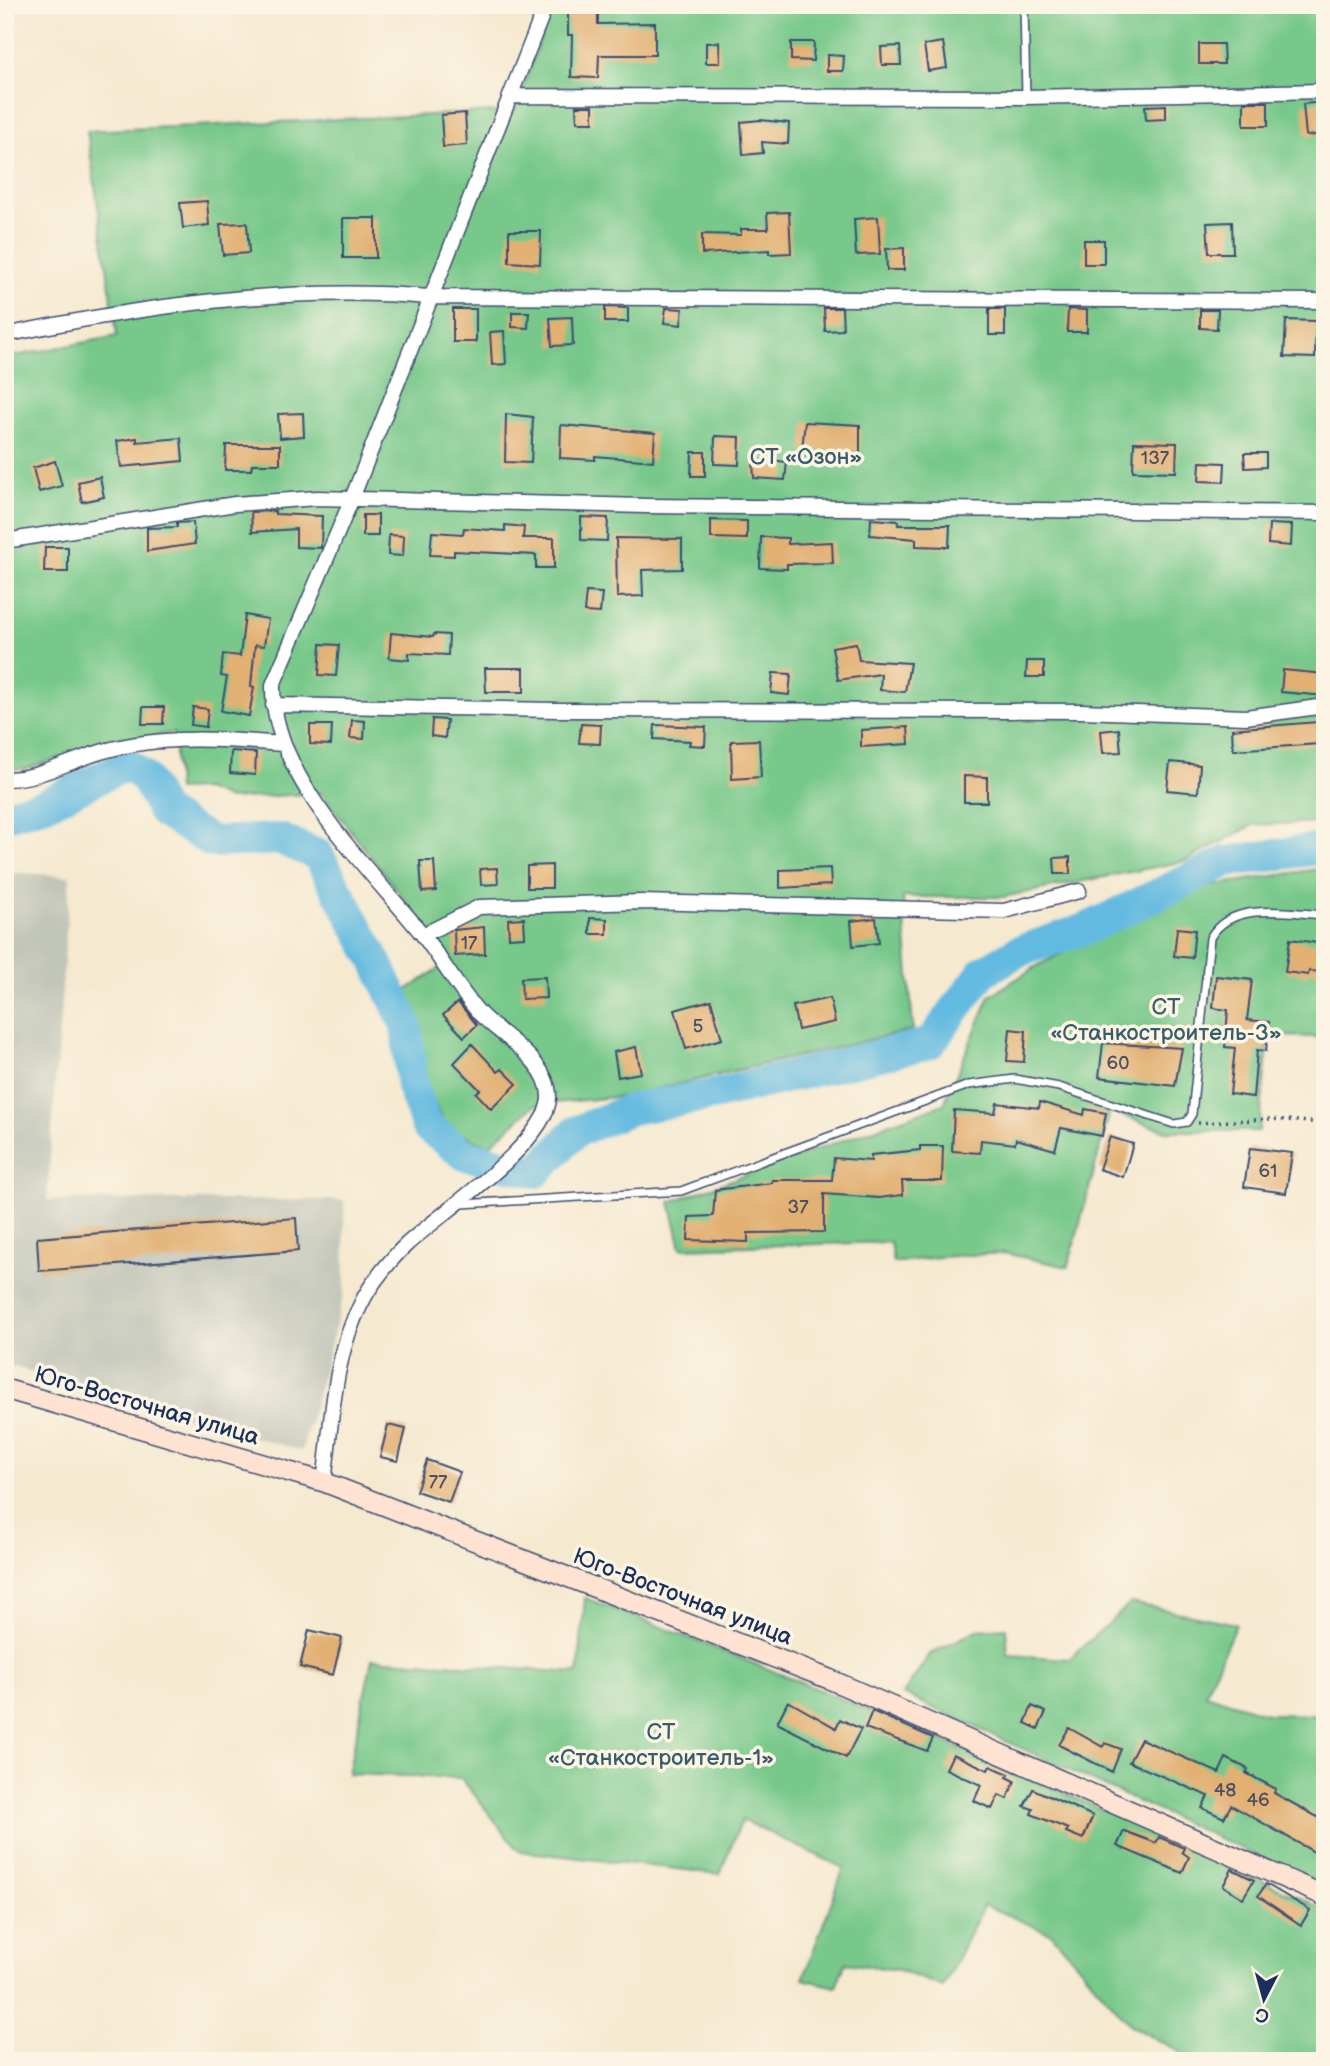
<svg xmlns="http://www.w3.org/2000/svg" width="1330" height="2066" viewBox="0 0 1330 2066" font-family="'Balsamiq Sans',sans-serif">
<rect width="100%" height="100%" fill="#fcf5e5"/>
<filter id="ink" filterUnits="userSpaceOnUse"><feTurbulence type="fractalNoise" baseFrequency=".0143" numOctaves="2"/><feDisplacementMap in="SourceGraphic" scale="14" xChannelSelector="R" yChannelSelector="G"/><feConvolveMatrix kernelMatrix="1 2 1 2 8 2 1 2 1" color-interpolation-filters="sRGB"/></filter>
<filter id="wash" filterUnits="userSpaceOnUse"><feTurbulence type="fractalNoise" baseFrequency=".00686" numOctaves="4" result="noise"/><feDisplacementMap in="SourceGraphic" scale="28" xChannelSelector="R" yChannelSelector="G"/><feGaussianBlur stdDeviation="1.57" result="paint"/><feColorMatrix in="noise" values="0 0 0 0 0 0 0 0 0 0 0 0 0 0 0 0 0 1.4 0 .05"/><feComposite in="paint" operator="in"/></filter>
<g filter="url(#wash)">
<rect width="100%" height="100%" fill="#f5e9d0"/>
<!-- industrial -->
<path fill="#c2c6b9" d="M5,872L70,876L47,1200H344L345,1290L302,1451L5,1364Z"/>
<!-- green -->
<path fill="#77c88a" stroke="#497c74" stroke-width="2" d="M552,5H1325V822L1253,825L1185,861L1003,897H903L913,1030L626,1096L534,1105L489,1146L446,1127L425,1084L404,992L452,960L321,793L229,799L205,789L177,790L174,733L109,742L25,769L5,770V358L117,336L87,131L515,111Z
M1325,868V1037L1269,1036L1259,1131H1166L1110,1111L1068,1267L1004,1253L938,1257L893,1263L890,1242L681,1248L670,1202L944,1104L990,996L1040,964L1196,888Z
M585,1598C836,1692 1081,1798 1325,1909V2061H1196L1130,2025L1052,1934L984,1905L943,1987L899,1970L845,1963L836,1987L803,1979L844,1868L742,1820L720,1874L519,1851L461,1778L348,1774L372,1659L578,1673Z
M1131,1603L1236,1624L1205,1694L1267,1714L1313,1715L1325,1719V1887L903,1694L930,1654L977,1630L1006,1628L1008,1655L1069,1659Z"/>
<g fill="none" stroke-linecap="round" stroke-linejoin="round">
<!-- river -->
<path stroke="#64bae0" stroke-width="32" d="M5,815L43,805L128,764L146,779L163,812L212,842L280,839L318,855L376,961L406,1025L412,1086L427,1127L465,1155L536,1172L575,1132L631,1109L717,1094L930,1043L983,972L1017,952L1088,928L1225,862L1325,848"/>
</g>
<g id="blocks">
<!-- building -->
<path fill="#e2b073" d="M598,6V24L655,23V55H599L598,78L571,77L572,35H568V7Z
M719,42L720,63H706V43Z
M791,42H814L813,61L791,60Z
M943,42L947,68L928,71L924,45Z
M1199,44H1223L1224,64H1199Z
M900,46L901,65H882L881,47Z
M827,55L844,56L843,71H827Z
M1244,102H1268V126H1244Z
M1325,102V134L1306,136L1303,104Z
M1166,105V119L1146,120L1145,106Z
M576,106H593V122H577Z
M465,113L467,145L443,147L441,115Z
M760,120L789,123L788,144L762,142L763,153L743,155L741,122Z
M207,201L209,225L183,228L180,203Z
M789,212L791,253L769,254V250L702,254V234L741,235V229H768L767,213Z
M878,217L880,254L856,255L854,219Z
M343,218H376V258H343Z
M1232,222L1233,253H1209L1207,223Z
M247,223L249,253L223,255L220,224Z
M509,231H541L540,264L509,262Z
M1084,240H1104V264H1084Z
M904,248V270H887L886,249Z
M605,307L628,308V322H605Z
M666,308L683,309L681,325L664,323Z
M824,308H842L843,330L825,331Z
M453,309H476V342H453Z
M989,309H1005V335H989Z
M1068,309L1087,310V332H1067Z
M1200,310H1218L1217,329L1200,328Z
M512,312H529L528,328L512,327Z
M572,317L573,345L552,346L550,318Z
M1286,320L1316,321L1315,358L1284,357Z
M504,331L506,364L492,365L490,332Z
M303,413L304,436L280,438L278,414Z
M506,414L533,417L531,463L505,462Z
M805,422L860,425V454L802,449Z
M561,425L655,433L653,461L595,456V460L560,458Z
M715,436L740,437L739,465L714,464Z
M137,438V442L181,438L183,461L121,467L117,441Z
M1134,442L1177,443L1176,472L1133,471Z
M226,445H280V464H252L251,470H225Z
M692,452H705V476H691Z
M1244,453H1266V467L1245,468Z
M771,460L787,462L785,480L754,478L753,461Z
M55,461L62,486L39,492L33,468Z
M1200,462L1225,463L1224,482L1199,481Z
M100,477L104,497L82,502L78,482Z
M275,511V514L322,516L321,548L296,547V529L252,532L251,512Z
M363,515H378V536H363Z
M581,517L608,518L607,541L581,540Z
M871,519L899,521L898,525H950L949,547L916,546V539L870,535Z
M711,520L747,521V539L711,538Z
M193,522L195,544L147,551V528L177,527V523Z
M1269,524L1292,525L1291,546L1268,544Z
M505,525L524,527L523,538H554V568H536V555L454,551V556L430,555L432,532L463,534L464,528L505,531Z
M389,535L404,536L403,556L388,555Z
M761,537L788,538V544L832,542L833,563L787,564V569L760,568Z
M616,538L682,539V569L642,570L643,596L617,597Z
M45,547H68V572H44Z
M586,592L602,593L600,613L584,612Z
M245,615L268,619L264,646L255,645L251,686L254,687L249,716L221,711L227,677L221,676L223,654L240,656Z
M391,633L433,637L434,634L449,635L448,655L409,653V660L389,658Z
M856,643L859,660L910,663L905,692L880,690L881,674L838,680L832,647Z
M321,644L339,645L336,676L319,675Z
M1027,661H1044V677H1026Z
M485,668H524V692H486Z
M1283,670L1325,674V696L1281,692Z
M773,673L791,674L789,695L771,693Z
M143,707H164L163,724H142Z
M193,707L208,709L206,727L191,725Z
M432,719L447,720L445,738L431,736Z
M352,720L365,721L364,739L350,738Z
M1317,722L1319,744L1233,750L1232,729Z
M581,724L601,725L600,744L579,743Z
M310,725H332L331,745L310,744Z
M655,725L706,727L705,746L689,745L690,741L654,739Z
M908,727L909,744L861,747V730Z
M1119,729L1121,752L1103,753L1101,731Z
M759,740L761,777L732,779L731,741Z
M231,751L256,753L255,775L230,773Z
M1170,762L1200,765L1198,793L1167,790Z
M964,776L987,777V802H964Z
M1070,857V874H1055L1054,858Z
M420,861H434L436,891L422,892Z
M552,865V888H527V866Z
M497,868L498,884L481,885L480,869Z
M830,868L831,885L780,888V870Z
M524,918L525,937L509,938L508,919Z
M590,918L607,919V934H590Z
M876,918L879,943L853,946L851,921Z
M484,927L485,954L455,956L454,930Z
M1177,928L1195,930L1192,958L1174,956Z
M1290,939L1325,944V972L1309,971L1308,975L1285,972Z
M1216,976L1252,980L1247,1020L1269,1022L1266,1051L1257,1050L1253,1097L1230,1094L1235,1048L1225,1047L1228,1010L1213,1008Z
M545,977L546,998L522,999L521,978Z
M830,998L835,1022L798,1030L793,1006Z
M711,1000L722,1039L686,1049L675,1010Z
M458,1002L477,1025L464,1037L443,1015Z
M1010,1029L1026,1031L1024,1062L1007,1061Z
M1103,1043L1182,1048L1175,1086L1099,1077Z
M472,1044L498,1072L502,1069L517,1084L491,1109L476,1093L480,1090L454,1063Z
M636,1047L641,1073L618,1077L614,1052Z
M1040,1102L1084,1115L1085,1109L1106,1113L1102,1136L1061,1128L1055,1150L1016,1139L1015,1144L981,1140L980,1153L952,1151L954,1110L995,1113L997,1103L1039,1108Z
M1110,1137L1133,1144L1123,1177L1099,1169Z
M920,1146H943L942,1181H902L903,1195L879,1198L824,1194V1232L748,1233V1242L688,1240L689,1217L713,1216L715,1190L772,1183V1180H832L834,1158L871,1161V1155L920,1150Z
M1250,1148L1292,1153L1286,1193L1244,1187Z
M296,1218L298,1251L39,1271L37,1238Z
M388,1425L406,1429L398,1461L380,1457Z
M427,1460L460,1472L449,1502L416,1491Z
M309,1630L342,1638L333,1675L300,1667Z
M788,1701L836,1728L840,1719L861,1729L846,1758L777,1723Z
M1032,1706L1046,1712L1038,1729L1025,1723Z
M872,1711L933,1738L927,1751L865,1728Z
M1069,1728L1103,1747L1105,1743L1121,1749L1112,1772L1059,1745Z
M1141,1739L1219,1773L1226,1758L1248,1769L1246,1773L1276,1789L1274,1793L1325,1821V1835L1316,1853L1231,1805L1224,1818L1202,1808L1208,1796L1129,1762Z
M953,1754L988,1770L990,1766L1009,1774L1007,1777L1015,1781L1007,1799L999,1795L992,1809L974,1801L981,1785L946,1769Z
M1033,1789L1093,1816L1083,1839L1066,1832L1068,1829L1031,1814L1033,1809L1024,1806Z
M1124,1831L1156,1843L1159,1837L1184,1848L1182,1852L1189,1857L1182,1873L1117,1846Z
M1232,1869L1254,1880L1243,1898L1223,1886Z
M1266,1884L1310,1910L1301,1925L1258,1896Z"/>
</g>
</g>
<g filter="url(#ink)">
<use href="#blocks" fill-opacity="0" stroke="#3c4b6f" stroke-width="2"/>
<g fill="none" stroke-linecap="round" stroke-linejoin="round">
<!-- lane casing -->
<g stroke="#3c4b6f" stroke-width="10">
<path id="lane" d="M1024,5L1026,97
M461,1204L681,1191L969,1085L1015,1079L1059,1087L1174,1124L1187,1122L1192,1114L1210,938C1231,900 1288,913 1325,915"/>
</g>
<!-- street casing -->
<g stroke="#3c4b6f" stroke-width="17">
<path id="street" d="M510,96L1026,97L1325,91
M5,335C143,306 289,285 429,297L1325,301
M5,541L235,504L317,498L646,506L1325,513
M273,705L556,710L1081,711L1246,717L1325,706
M5,779C40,779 71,760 104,751C161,735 224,739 282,744
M423,935L479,907L642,902L1004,911L1079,891
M324,1482C332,1422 333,1356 362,1302C371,1283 392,1258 407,1244C441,1213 547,1143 549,1098C550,1062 504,1038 481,1015C459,991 442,960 422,934C367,865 271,777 273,685L351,501L546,5"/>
</g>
<!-- secondary casing -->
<g stroke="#3c4b6f" stroke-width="22">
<path id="secondary" d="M5,1389L324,1482L829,1679L1325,1896"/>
</g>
<!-- path -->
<path stroke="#3c4b6f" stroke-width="3.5" stroke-dasharray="2 5" stroke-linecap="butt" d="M1198,1123L1270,1119L1325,1123"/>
<!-- lane -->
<use href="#lane" stroke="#fff" stroke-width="7"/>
<!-- street -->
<use href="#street" stroke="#fff" stroke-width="14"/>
<!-- secondary -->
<use href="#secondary" stroke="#fee3d2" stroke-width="19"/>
</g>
</g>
<g text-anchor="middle" stroke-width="7" stroke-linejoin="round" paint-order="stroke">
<!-- number labels -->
<g font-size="19" fill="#4d4f63">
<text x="1155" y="464">137</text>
<text x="469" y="949">17</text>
<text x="698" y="1032">5</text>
<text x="1118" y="1069">60</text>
<text x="1268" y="1177">61</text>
<text x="798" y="1213">37</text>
<text x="438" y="1488">77</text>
<text x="1225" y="1796">48</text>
<text x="1258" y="1806">46</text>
</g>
<!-- park labels -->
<g font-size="23" fill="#375d6b" stroke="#fcf5e5">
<text x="806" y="464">СТ «Озон»</text>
<text x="1166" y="1014">СТ<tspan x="1166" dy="26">«Станкостроитель-3»</tspan></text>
<text x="661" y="1739">СТ<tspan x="661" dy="26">«Станкостроитель-1»</tspan></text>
</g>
<!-- street labels -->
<g font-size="23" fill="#1b2f5e" stroke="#fcf5e5">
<text transform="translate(147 1405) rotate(16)" y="8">Юго-Восточная улица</text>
<text transform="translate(683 1596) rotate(21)" y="8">Юго-Восточная улица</text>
</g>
</g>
<!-- margin -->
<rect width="1330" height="2066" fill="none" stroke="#fcf5e5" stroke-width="28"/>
<!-- north arrow -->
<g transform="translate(1264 1999) rotate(186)" stroke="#fcf5e5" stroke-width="5" paint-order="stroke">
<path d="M0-5L12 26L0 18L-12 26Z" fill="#1b2f5e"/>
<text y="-10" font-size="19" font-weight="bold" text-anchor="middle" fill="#1b2f5e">С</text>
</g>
</svg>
